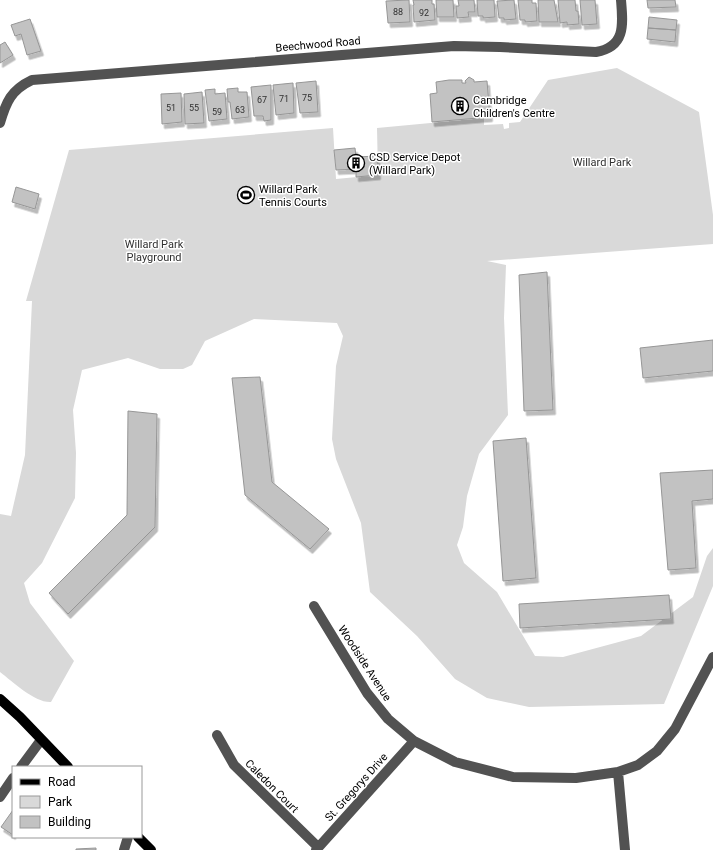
<svg xmlns="http://www.w3.org/2000/svg" width="713" height="850" viewBox="0 0 713 850" font-family="Roboto,sans-serif">
<defs>
<filter id="shadow"><feDropShadow dx="2.5" dy="4.5" stdDeviation="0" flood-color="#0004"/></filter>
</defs>
<rect width="100%" height="100%" fill="#fff"/>
<!-- green -->
<path fill="#d9d9d9" d="M617,68L699,112L713,215V244L487,261L506,265L504,318L508,415L479,454L467,496L463,527L457,545L464,563L497,592L535,656L563,657L641,636L693,597L707,556L713,548V586L664,704L529,707L487,698L455,679L417,636L370,592L361,523L336,459L332,439L336,366L343,336L337,323L254,319L205,341L192,365L183,369H160L128,358L82,370L73,410L76,453L75,498L42,563L24,583L30,603L74,661L51,702C35,703 13,682 0,672V514L11,516L25,455L32,301H26L69,150L333,128L336,179L378,175L377,128L484,118V125L503,124L504,129L509,128V123L520,122L548,80Z"/>
<!-- building -->
<path fill="#c2c2c2" stroke="#969696" filter="url(#shadow)" d="M409,0L410,22L388,23L386,1Z
M413,0H432V4H434L435,20L414,22L413,5H414Z
M436,0H453L454,17H437Z
M458,0H474L475,12H468L469,17L457,18L456,6H459Z
M477,0H494L495,17L483,18V16H478Z
M514,0L516,19L504,20V18H499L497,1Z
M518,0H532V3H536L537,21L525,22V20H520Z
M538,0H554L558,22H539Z
M558,0H575L576,11H578L579,24L567,25V22L560,23Z
M580,0H595L597,24L582,25Z
M647,0H675L676,7L648,8Z
M649,17L677,20L676,30L648,28Z
M30,19L41,51L27,55L21,34L15,36L11,25Z
M648,28L676,30L675,42L647,39Z
M5,42L13,55L0,63V45Z
M469,77L474,80V82L487,81L490,117L432,122L430,94L437,93L436,82L449,80H462V83H466L465,81Z
M316,81L318,112L300,113L296,83Z
M293,83L294,113L276,115L273,85Z
M271,85V120L264,121L263,116H254L251,87Z
M238,88V92H247L249,117L232,119L230,102H228L227,89Z
M215,89V94L225,93L227,119L209,121L205,90Z
M202,92L204,123L185,124L184,94Z
M181,93L182,122L162,124L161,94Z
M355,148L356,157L377,156L378,175L356,177V169L336,170L334,150Z
M16,187L39,194L35,209L12,202Z
M547,272L553,410L524,411L519,275Z
M713,340V371L643,378L640,348Z
M260,377L272,482L329,529L310,549L245,495L232,378Z
M128,411L157,414L155,527L68,614L49,593L127,515Z
M526,438L536,578L503,581L493,441Z
M713,470V499L692,501L696,568L668,570L660,473Z
M669,595L671,619L520,628L519,604Z
M13,810V835L1,827Z
M96,848V850H76V849Z"/>
<g fill="none" stroke-linecap="round" stroke-linejoin="round">
<!-- minor -->
<path stroke="#525252" stroke-width="10" d="M0,123C6,102 11,90 32,80L454,46L500,47L596,52C626,47 623,24 621,0
M314,606L367,693L388,719L414,741L455,762L513,777L576,778L618,772L638,765L657,751L675,729L713,657
M217,735L234,765L318,847
M21,767L41,740
M618,772L625,850
M0,797L13,778
M124,850L128,837
M316,850L414,741"/>
<!-- major -->
<path stroke="#000" stroke-width="10" d="M0,699L20,717L68,767
M138,837L151,850"/>
</g>
<!-- icons -->
<defs>
<g id="building-ring" transform="scale(0.9)"><circle r="9.5" fill="#fff" stroke="#000" stroke-width="1.5"/><path d="M-4-6H4V6H1V3H-1V6H-4ZM-2.5-4.3h1.7v1.8h-1.7ZM.8-4.3h1.7v1.8H.8ZM-2.5-1h1.7V.8h-1.7ZM.8-1h1.7V.8H.8Z" fill="#000"/></g>
<g id="stadium-ring" transform="scale(0.9)"><circle r="9.5" fill="#fff" stroke="#000" stroke-width="1.5"/><path d="M0-5a6.5 5 0 1 0 0 10a6.5 5 0 1 0 0-10ZM-3.5-1.8h7v3.6h-7Z" fill="#000"/></g>
</defs>
<g fill-rule="evenodd">
<use href="#building-ring" x="460" y="106"/>
<use href="#building-ring" x="356" y="163"/>
<use href="#stadium-ring" x="246" y="195"/>
</g>
<g text-anchor="middle" stroke-width="3" stroke-linejoin="round" paint-order="stroke">
<!-- number labels -->
<g font-size="9" fill="#303030">
<text x="398" y="15">88</text>
<text x="424" y="16">92</text>
<text x="307" y="101">75</text>
<text x="284" y="102">71</text>
<text x="262" y="103">67</text>
<text x="171" y="111">51</text>
<text x="194" y="111">55</text>
<text x="240" y="113">63</text>
<text x="217" y="115">59</text>
</g>
<!-- street labels -->
<g font-size="11" fill="#000" stroke="#fff">
<text transform="translate(318 44) rotate(-5)" y="4">Beechwood Road</text>
<text transform="translate(365 663) rotate(57)" y="4">Woodside Avenue</text>
<text transform="translate(272 786) rotate(45)" y="4">Caledon Court</text>
<text transform="translate(356 787) rotate(-48)" y="4">St. Gregorys Drive</text>
</g>
<!-- poi labels -->
<g font-size="11" fill="#000" stroke="#fff" text-anchor="start">
<text x="473" y="104">Cambridge<tspan x="473" dy="13">Children's Centre</tspan></text>
<text x="369" y="161">CSD Service Depot<tspan x="369" dy="13">(Willard Park)</tspan></text>
<text x="259" y="193">Willard Park<tspan x="259" dy="13">Tennis Courts</tspan></text>
</g>
<!-- park labels -->
<g font-size="11" fill="#303030" stroke="#fff">
<text x="602" y="166">Willard Park</text>
<text x="154" y="248">Willard Park<tspan x="154" dy="13">Playground</tspan></text>
</g>
</g>
<!-- legend -->
<rect x="12" y="766" width="130" height="72" fill="#ffffff" stroke="#999999"/>
<rect x="20" y="779" width="20" height="6" fill="#000000" stroke="#999999"/>
<text x="48" y="786" font-size="12" fill="#000000">Road</text>
<rect x="20" y="796" width="20" height="12" fill="#d9d9d9" stroke="#999999"/>
<text x="48" y="806" font-size="12" fill="#000000">Park</text>
<rect x="20" y="816" width="20" height="12" fill="#c2c2c2" stroke="#999999"/>
<text x="48" y="826" font-size="12" fill="#000000">Building</text>
</svg>
